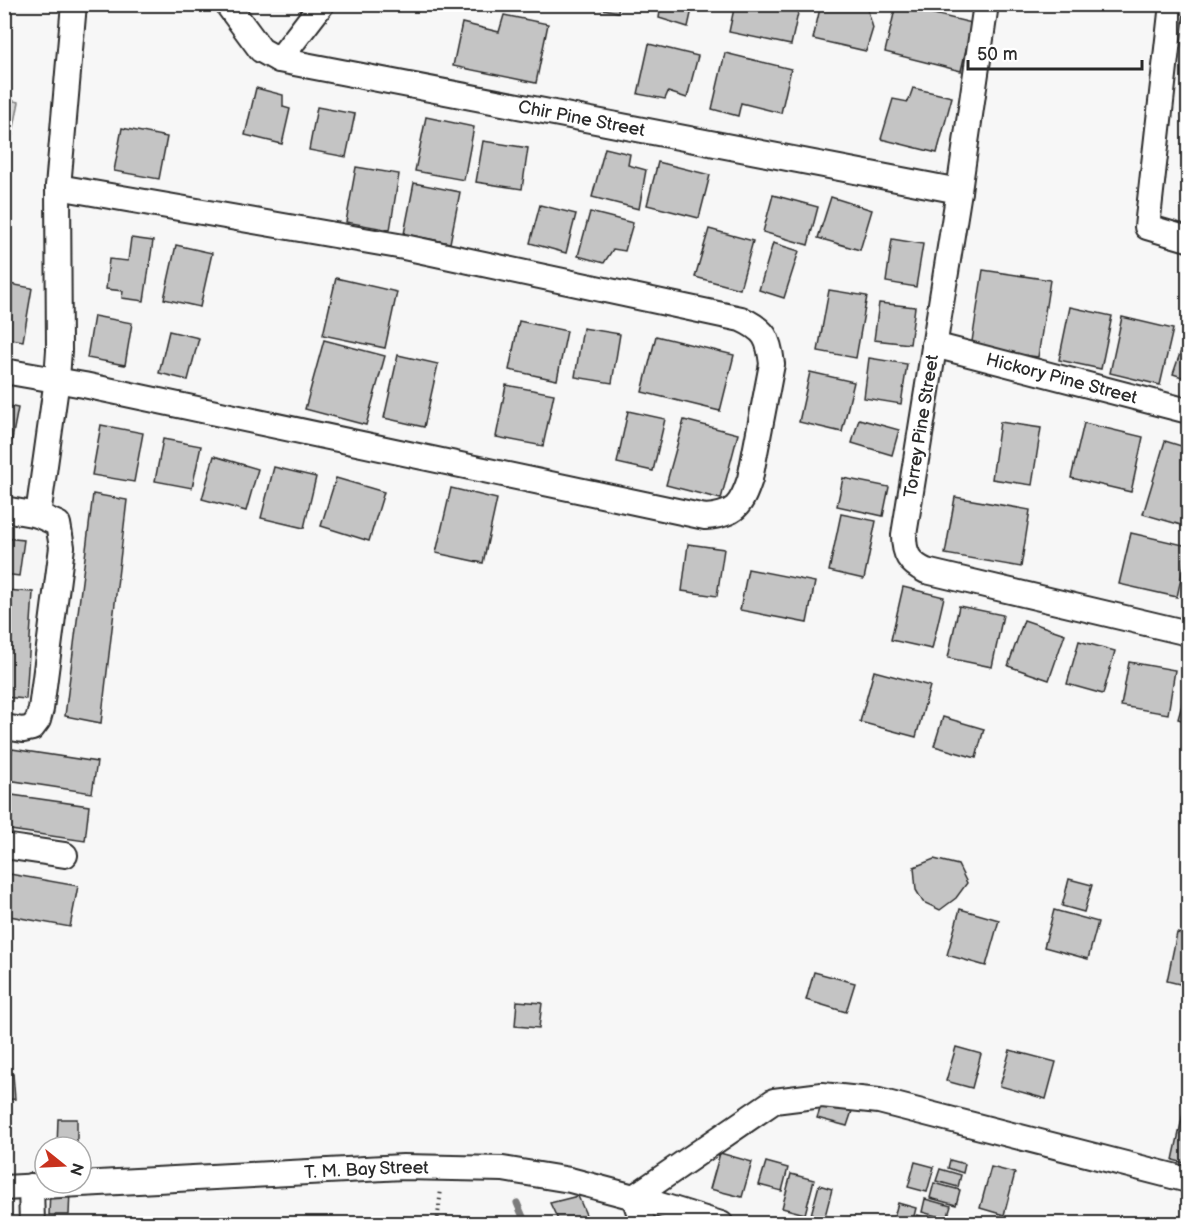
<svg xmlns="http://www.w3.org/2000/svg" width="1193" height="1228" viewBox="0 0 1193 1228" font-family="'Balsamiq Sans',sans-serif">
<rect width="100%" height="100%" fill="#f7f7f7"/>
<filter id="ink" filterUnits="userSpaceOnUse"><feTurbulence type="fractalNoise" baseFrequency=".0167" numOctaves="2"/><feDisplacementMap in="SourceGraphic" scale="12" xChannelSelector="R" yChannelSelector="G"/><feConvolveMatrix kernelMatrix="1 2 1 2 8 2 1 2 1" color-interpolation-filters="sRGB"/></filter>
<g filter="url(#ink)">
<!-- green -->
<path fill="#d9d9d9" stroke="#828282" stroke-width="1.5" d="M4,99L19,102L5,173H4Z"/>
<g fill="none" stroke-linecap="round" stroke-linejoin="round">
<!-- stream -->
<path stroke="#7b7b7b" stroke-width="7" d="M517,1203L526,1224"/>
</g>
<!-- building -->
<path fill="#c4c4c4" stroke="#2b2b2b" stroke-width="1.5" d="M577,4H619L618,12Z
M661,4H704L703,9H692L688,27L659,18Z
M735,4H800L791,45L729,32Z
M821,4H866L873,28L866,51L813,39Z
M896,5L972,23L961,71L885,52Z
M504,15L548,24L536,83L453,66L462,23L499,32Z
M649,44L698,56L687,98L668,92L665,99L638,94Z
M725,53L791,69L781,113L741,103L738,116L712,109Z
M256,88L283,95V107L290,109L282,144L245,135Z
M913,88L952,97L937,153L881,139L893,99L908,102Z
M317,107L355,114L346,157L309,150Z
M426,117L474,127L464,180L415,171Z
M122,128L167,137L159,179L114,171Z
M483,141L528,148L522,189L476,182Z
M605,148L630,154L628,165L646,170L639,209L592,197Z
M658,162L710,175L699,218L647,205Z
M356,167L399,174L390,230L346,222Z
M414,183L460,192L450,243L404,234Z
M773,195L818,207L808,245L763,232Z
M831,197L872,210L860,250L818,238Z
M540,205L576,214L566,253L530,243Z
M590,212L633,223L625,251L613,249L604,263L578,256Z
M709,229L753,241L740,289L695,277Z
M131,238L153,241L144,301L122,298L123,291L106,289L109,259L128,261Z
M892,239L923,244L916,287L886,282Z
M773,243L799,251L784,298L759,290Z
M176,245L212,253L200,307L164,299Z
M983,270L1050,280L1038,357L971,348Z
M336,278L397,292L385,348L323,335Z
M4,283L32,288L23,341L4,338Z
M829,290L867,296L856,358L818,351Z
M879,303L915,307L910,344L874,340Z
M1070,307L1112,316L1101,369L1059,360Z
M94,316L132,323L125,365L87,358Z
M1122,317L1173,329L1160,385L1110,373Z
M519,321L567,331L557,380L509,370Z
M583,328L620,334L612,383L575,377Z
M169,331L199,338L188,380L159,373Z
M1187,333L1188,334V379L1173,374Z
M656,336L734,355L720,411L642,392Z
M324,340L385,356L366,425L305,409Z
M398,355L438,364L424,427L384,418Z
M869,358L907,364L901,404L864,398Z
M810,372L854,382L842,432L799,422Z
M506,385L554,394L543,446L496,437Z
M4,405L18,408L8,460L4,459Z
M628,411L665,419L653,471L617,463Z
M859,419L899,430L892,455L852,443Z
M684,420L738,434L721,499L666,485Z
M1000,422L1041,428L1032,485L992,479Z
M1084,423L1143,437L1131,492L1071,478Z
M101,425L143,433L134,482L92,475Z
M163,439L201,446L192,488L155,481Z
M1165,441L1188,448V527L1143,514Z
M214,456L258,469L246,511L202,499Z
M274,467L316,477L304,528L261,518Z
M336,478L384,492L369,541L321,526Z
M843,478L889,487L883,516L837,506Z
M451,488L497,499L483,563L436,553Z
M93,494L127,500L101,723L65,716Z
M955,497L1030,510L1021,567L945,554Z
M841,514L876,521L864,579L829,571Z
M1131,533L1188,546L1177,597L1119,584Z
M4,538L24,540L19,576L4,574Z
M688,544L724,549L717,596L682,591Z
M748,569L815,582L807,623L740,610Z
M903,587L944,597L932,649L891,640Z
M4,590L33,592L26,699L4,697Z
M959,606L1003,615L992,667L948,658Z
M1024,620L1065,634L1049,680L1008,666Z
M1079,641L1115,651L1103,694L1067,684Z
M1129,662L1175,670L1168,714L1121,706Z
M874,671L930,686L916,737L860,722Z
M1188,683V722L1178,719Z
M943,717L984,729L976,758L934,746Z
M12,749L97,762L92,793L8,780Z
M5,794L89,806L85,841L4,829Z
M934,859L958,865L967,883L956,898L940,910L923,902L916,890L914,867Z
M4,873L78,886L70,927L4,915Z
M1069,879L1092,885L1084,912L1062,906Z
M960,909L999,920L986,966L947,955Z
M1054,910L1098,922L1088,959L1044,947Z
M1177,933L1188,935V986L1167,981Z
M814,972L855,983L846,1012L806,1000Z
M517,1001L542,1003L539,1028L515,1026Z
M956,1047L981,1054L972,1088L946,1081Z
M1010,1050L1056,1062L1046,1099L1000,1086Z
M13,1074L15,1099L4,1100V1075Z
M1186,1100L1188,1101V1164L1173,1160Z
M822,1103L852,1111L847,1126L817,1118Z
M58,1119H77V1147H57Z
M720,1153L752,1162L742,1197L710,1189Z
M950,1160L965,1164L963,1173L948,1168Z
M766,1162L788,1168L782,1191L759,1185Z
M915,1162L934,1167L927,1192L908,1187Z
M991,1167L1015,1173L1004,1215L980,1208Z
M940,1169L961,1175L958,1187L936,1181Z
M791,1174L814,1180L805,1214L782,1208Z
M934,1183L960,1190L956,1205L930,1198Z
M819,1185L832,1189L823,1224H814L809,1222Z
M50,1189H70L69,1215H49Z
M578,1196L590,1224H560L550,1203Z
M925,1199L951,1206L947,1219L922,1212Z
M898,1203L916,1208L912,1224H892Z
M917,1215L945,1223V1224H915Z
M1144,1216L1178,1224H1143Z"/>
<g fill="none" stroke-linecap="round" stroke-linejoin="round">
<!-- minor casing -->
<g stroke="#2b2b2b" stroke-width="28">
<g id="minor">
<path id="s1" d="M227,4L261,50L279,60L959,191"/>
<path d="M986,4L959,191L904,535C904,554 909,563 926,571L1188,633"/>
<path d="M1172,4L1147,227L1188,239"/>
<path d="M279,60L322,4"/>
<path id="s2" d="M934,345L1188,411"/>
<path d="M4,371L84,385L705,517C735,515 741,506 750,479L772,364C769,338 765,330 741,319L404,247L58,187"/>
<path d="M4,509L38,515L58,524L62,547L41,709L38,720L32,728L23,730L4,727"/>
<path d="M38,515L57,379L59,350L58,187L74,4"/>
<path d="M4,846L65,855"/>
<path d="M31,1186L32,1224"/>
<path id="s3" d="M4,1188L403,1167L503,1169L570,1180L634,1197L721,1224"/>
<path d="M643,1224L634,1197L774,1101L822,1095L879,1101L1188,1180"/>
</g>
</g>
<!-- path -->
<path stroke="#2b2b2b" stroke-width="4" stroke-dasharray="1.5 4.5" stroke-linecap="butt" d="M437,1224L441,1189"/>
<!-- minor -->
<use href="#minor" stroke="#fff" stroke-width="24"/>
</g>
</g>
<g text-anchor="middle" stroke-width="4.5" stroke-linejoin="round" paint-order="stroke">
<!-- street labels -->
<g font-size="18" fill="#2b2b2b" stroke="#fff">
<text dy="6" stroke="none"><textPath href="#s1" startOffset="386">Chir Pine Street</textPath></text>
<text dy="6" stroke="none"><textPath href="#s2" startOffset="132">Hickory Pine Street</textPath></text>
<text transform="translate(921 426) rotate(-81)" y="6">Torrey Pine Street</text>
<text dy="6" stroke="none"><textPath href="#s3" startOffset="363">T. M. Bay Street</textPath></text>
</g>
</g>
<!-- margin -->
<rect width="1193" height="1228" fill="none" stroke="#fff" stroke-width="24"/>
<rect x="12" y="12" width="1169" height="1204" fill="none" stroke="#2b2b2b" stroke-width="2" filter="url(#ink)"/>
<!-- north arrow -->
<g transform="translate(63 1165) rotate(108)"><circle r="28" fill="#ffffff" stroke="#aaaaaa" stroke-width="1.5"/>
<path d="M0-4.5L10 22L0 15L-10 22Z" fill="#c8321e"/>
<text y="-9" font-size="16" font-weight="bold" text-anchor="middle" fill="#2b2b2b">N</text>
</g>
<!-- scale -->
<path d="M968 60v9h174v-9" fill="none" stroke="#2b2b2b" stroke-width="3"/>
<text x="977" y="60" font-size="18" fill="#2b2b2b" stroke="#ffffff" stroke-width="4.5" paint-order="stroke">50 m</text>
</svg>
